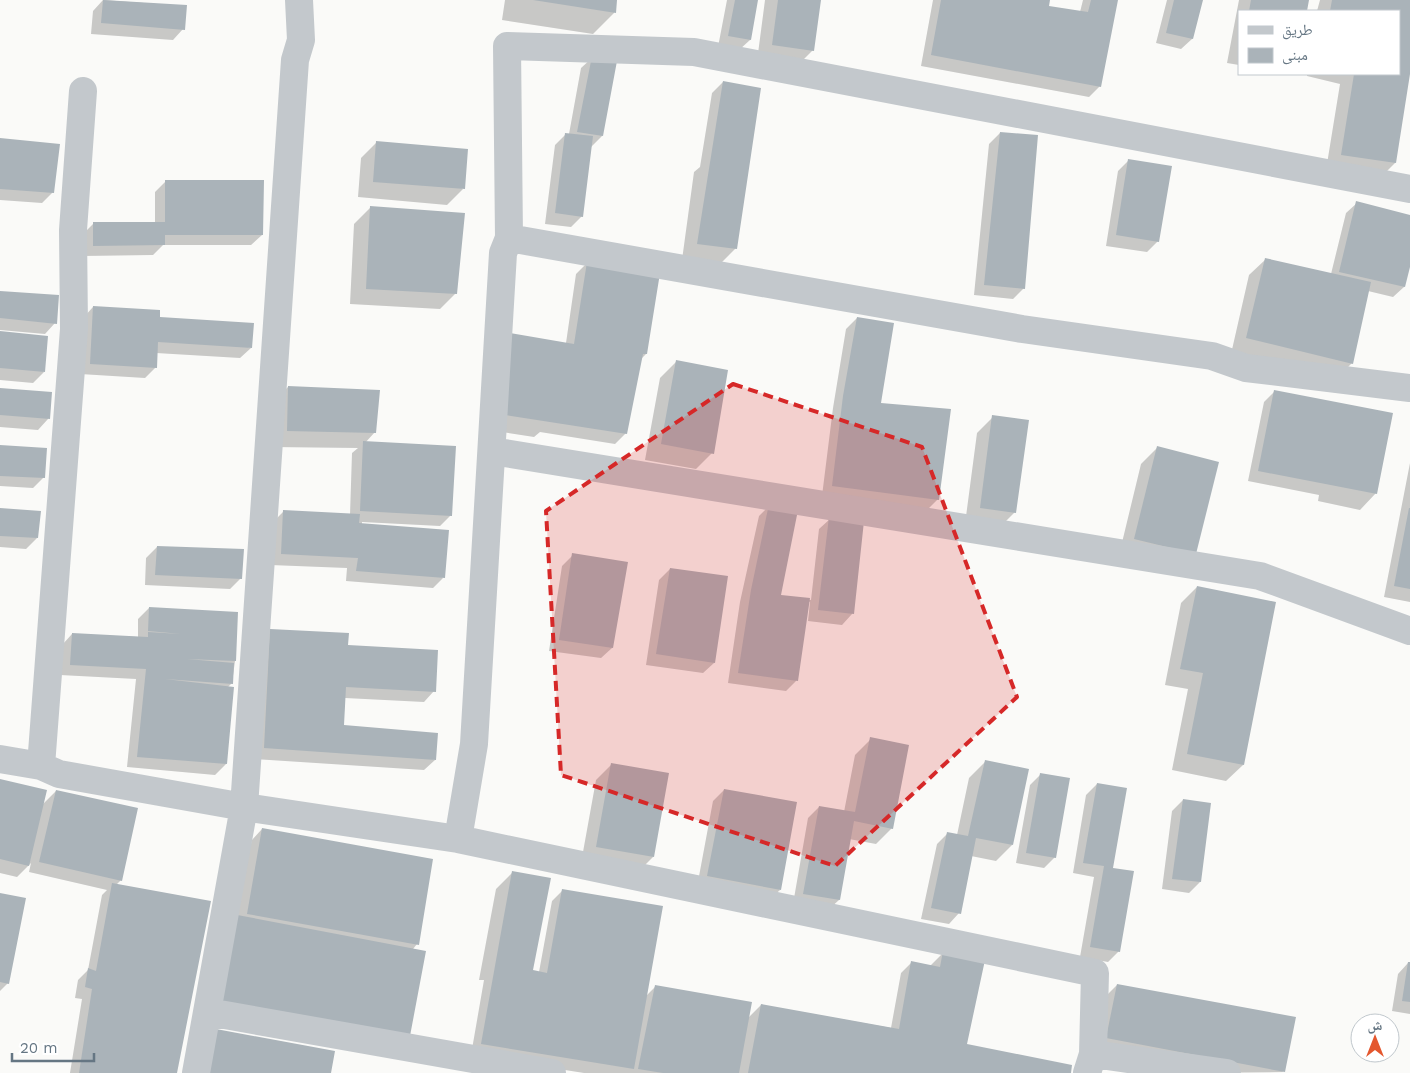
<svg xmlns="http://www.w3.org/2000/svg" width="1410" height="1073" viewBox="0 0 1410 1073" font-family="'Work Sans','Noto Naskh Arabic',sans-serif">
<rect width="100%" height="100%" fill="#fafaf8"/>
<!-- shadow -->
<path fill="#0003" d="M103,0L185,6L183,29L173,40L91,34L93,11Z
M505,0H616L614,13L593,34L502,20Z
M727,0H757L750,40L739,50L718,47Z
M765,0H819L813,50L797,66L757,61Z
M933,0H1049L1047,7L1080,12L1083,0H1117L1100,86L1089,97L921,66Z
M1167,0H1201L1192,39L1181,49L1156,43Z
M1239,0H1308L1306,11H1239V65L1227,63Z
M1320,0H1410V66L1395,163L1379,179L1326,170L1340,84L1307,76V74H1399V11H1317Z
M592,58L602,136L591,147L582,216L571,227L545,224L555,145L566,134H569L581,68Z
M723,82L736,248L720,264L682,260L694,172L700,167L712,93Z
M1000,133L1024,288L1013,299L974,295L989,144Z
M0,139L53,192L42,203L0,200Z
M377,142L463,189L447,205L358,197L361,158Z
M1129,160L1158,241L1147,252L1106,246L1118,171Z
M166,181L262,235L251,245H163L153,255L83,256V234L93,224H155V192Z
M1357,203L1410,216V262L1404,287L1393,297L1368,291L1352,363L1336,379L1231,354L1249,275L1266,259L1331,274L1346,213Z
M370,208L456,293L440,309L350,304L354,224Z
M587,263L646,354L640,360L626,433L615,444L540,432L534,437L483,429L566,343L576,274Z
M0,292L55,323L45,334L0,330Z
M93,307L159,318L251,348L240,358L156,353V367L145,378L80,374L83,318Z
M857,318L879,404L938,499L927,510L822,496L833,408L846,329Z
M0,333L44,372L33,383L0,380Z
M676,362L712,453L696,469L645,460L660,378Z
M288,387L375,432L365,443L451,515L440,526L362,522V524L443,578L433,588L346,581L347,568L270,565L272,523L283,512L350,515L352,453L358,448L271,447L272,403Z
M0,389L50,393L48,419L38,430L0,427Z
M1275,391L1376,493L1360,510L1318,501L1319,495L1248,481L1264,402Z
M993,417L1015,512L999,528L965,524L977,433Z
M0,447L44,477L33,488L0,486Z
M1157,448L1195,553L1119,555L1141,464Z
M1410,463V602L1384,597Z
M770,505L779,596L811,600L819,529L830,519L852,614L842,625L808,621L810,602L808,601L796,681L786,691L728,683L740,602L759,516Z
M0,509L37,538L26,549L0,547Z
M157,547L241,578L230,589L145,585L146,558Z
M573,555L612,648L601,658L549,651L562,566Z
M670,569L714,663L703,673L646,665L659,580Z
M1197,587L1243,765L1226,781L1172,770L1188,689L1165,685L1181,603Z
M149,608L235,661L232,683L228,687L226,764L215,775L127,767L136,679L60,675L62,645L72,634L138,637V619Z
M271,630L347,646L434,691L424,702L345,698L343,727L435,760L424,770L254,759L260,641Z
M871,739L892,828L876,844L849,839L839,900L828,910L793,904L808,818L819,807L844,812L855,755Z
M985,762L1012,845L996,861L971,856L959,913L949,924L921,919L937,844L948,833L957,835L969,778Z
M612,764L653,857L637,873L581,863L596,780Z
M1041,774L1055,857L1044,868L1016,863L1030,785Z
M0,781L42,805L56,791L121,880L116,885L176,1073H70L82,999L75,998L78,980L88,970L102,895L107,890L29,872L31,863L17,877L0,873Z
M1097,784L1112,869L1119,951L1108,962L1080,957L1094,877L1073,873L1086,795Z
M724,790L780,890L769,900L697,887L713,801Z
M1183,800L1200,882L1189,893L1162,889L1172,811Z
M262,829L417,944L413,949L205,1010L252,840Z
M512,873L530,971L539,972L552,901L563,890L646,996L655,987L748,1018L761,1005L891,1028L901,973L912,962L930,966L944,952L966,1045L1070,1073H584L471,1055L484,980H479L496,889Z
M0,894L8,983L0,991Z
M1408,963L1410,964V1014L1392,1011L1398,974Z
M1117,985L1284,1072L1191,1073L1091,1054L1101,1001Z"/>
<!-- building -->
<path fill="#aab3b9" d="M103,0L187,5L185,30L101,23Z
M533,0H617L616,13Z
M735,0H758L751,40L728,36Z
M778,0H821L814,51L772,45Z
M941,0H1050L1049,6L1088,12L1091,0H1118L1101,87L931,55Z
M1174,0H1203L1193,39L1166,33Z
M1251,0H1309L1307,11H1249Z
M1332,0H1410V74L1396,163L1341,155L1354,74H1399V11H1330Z
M592,56L617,61L603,136L577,132Z
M723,81L761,88L737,249L697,244Z
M1000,132L1038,135L1025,289L984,285Z
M565,133L593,136L583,217L555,213Z
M0,138L60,144L54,193L0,189Z
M376,141L468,149L465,189L373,182Z
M1128,159L1172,166L1159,242L1116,235Z
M165,180H264L263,235H165V245L93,246V222H165Z
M1356,201L1410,215V267L1405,287L1339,272Z
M370,206L465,213L457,294L366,289Z
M1265,258L1371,282L1353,364L1246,338Z
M587,262L660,273L647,354H643L627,434L499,414L510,333L574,344Z
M0,291L59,295L57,324L0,318Z
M93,306L160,310V317L254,323L252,348L158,342L157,368L90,364Z
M857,317L894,323L881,403L951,409L939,500L832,486L843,396Z
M0,331L48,336L45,372L0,368Z
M676,360L728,370L714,454L661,444Z
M288,386L380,390L376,433L287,431Z
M0,388L52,392L50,419L0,415Z
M1274,390L1393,413L1377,494L1258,471Z
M992,415L1029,420L1016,513L980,508Z
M363,441L456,446L452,516L360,511Z
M0,445L47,448L45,478L0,476Z
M1157,446L1219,462L1196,554L1134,539Z
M769,504L798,510L781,595L810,598L798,681L738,673L751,590Z
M0,508L41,511L38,538L0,536Z
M1409,508H1410V589L1394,586Z
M283,510L360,514L359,523L449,530L445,578L356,571L358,558L281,554Z
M829,517L864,521L854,614L818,610Z
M157,546L244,549L242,579L155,575Z
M572,553L628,562L613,648L559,640Z
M670,568L728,576L715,663L656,654Z
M1197,586L1276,602L1244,765L1187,754L1203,673L1180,669Z
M149,607L238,612L236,661L187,659L234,663L233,684L165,679L234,687L227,764L137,757L146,669L70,665L72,633L148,637V632L181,634L148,631Z
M270,629L349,633L348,645L438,650L436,692L346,687L344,725L438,733L436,760L264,748Z
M870,737L909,745L893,829L854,821L840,900L803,894L819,806L855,812Z
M985,760L1029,769L1013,845L976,838L961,914L931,908L947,832L968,836Z
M611,763L669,773L654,857L596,847Z
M1040,773L1070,778L1056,858L1026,853Z
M0,779L47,790L29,866L0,859Z
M1097,783L1127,788L1113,868L1134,871L1120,952L1090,947L1104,866L1083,863Z
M724,789L797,802L781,890L707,876Z
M56,790L138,808L122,881L39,862Z
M1183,799L1211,803L1201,882L1172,879Z
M262,828L433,859L419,945L247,914Z
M512,871L551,878L533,970L547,973L562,889L663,906L634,1069L481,1044Z
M112,883L211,901L177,1073H79L92,989L85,987L88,968L96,971Z
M0,893L26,898L9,984L0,982Z
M232,914L426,951L410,1036L215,1000Z
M943,951L985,960L967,1044L1072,1065L1071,1073H748L761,1004L899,1029L911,961L940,967Z
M1408,962H1410V1002L1402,1001Z
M1117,984L1296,1017L1285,1072L1106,1038Z
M655,985L752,1002L739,1073H663L638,1069Z
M216,1029L335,1051L331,1073H208Z"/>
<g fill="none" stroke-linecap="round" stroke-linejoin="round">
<!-- minor -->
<path stroke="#c3c8cc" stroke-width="28" d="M509,238L1022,329L1212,356L1246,368L1410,388
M492,451L1260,576L1410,631
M0,759L41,766L59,774L244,807L458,839L1095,973L1093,1054L1087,1073
M41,766L74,329L73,230L83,91
M458,839L474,744L503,253L509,238L507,46L694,52L1410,189
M208,1012L552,1073
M1093,1054L1227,1073
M196,1073L244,807L295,60L301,40L299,0"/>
</g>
<!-- marked area -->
<path fill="#d62828" fill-opacity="0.2" stroke="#d62828" stroke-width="4" stroke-dasharray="10 6" stroke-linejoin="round" d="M733,384L922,447L1017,697L835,866L561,775L546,511Z"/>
<!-- legend -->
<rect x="1238" y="10" width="162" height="65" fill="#ffffff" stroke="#c1c8cd"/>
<rect x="1248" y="26" width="25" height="8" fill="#c3c8cc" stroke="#c1c8cd"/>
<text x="1282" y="35" font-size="15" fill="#657683">طريق</text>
<rect x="1248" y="48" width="25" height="15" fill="#aab3b9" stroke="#c1c8cd"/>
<text x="1282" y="60" font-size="15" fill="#657683">مبنى</text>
<!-- north arrow -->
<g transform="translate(1375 1038)"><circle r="24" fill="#ffffff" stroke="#c1c8cd"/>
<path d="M0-4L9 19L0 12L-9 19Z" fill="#e4572e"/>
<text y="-8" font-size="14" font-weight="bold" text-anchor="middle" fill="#657683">ش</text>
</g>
<!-- scale -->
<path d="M12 1053v8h82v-8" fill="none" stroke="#657683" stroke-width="2.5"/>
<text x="20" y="1053" font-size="15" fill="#657683" stroke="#ffffff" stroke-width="4" paint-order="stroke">20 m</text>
</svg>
